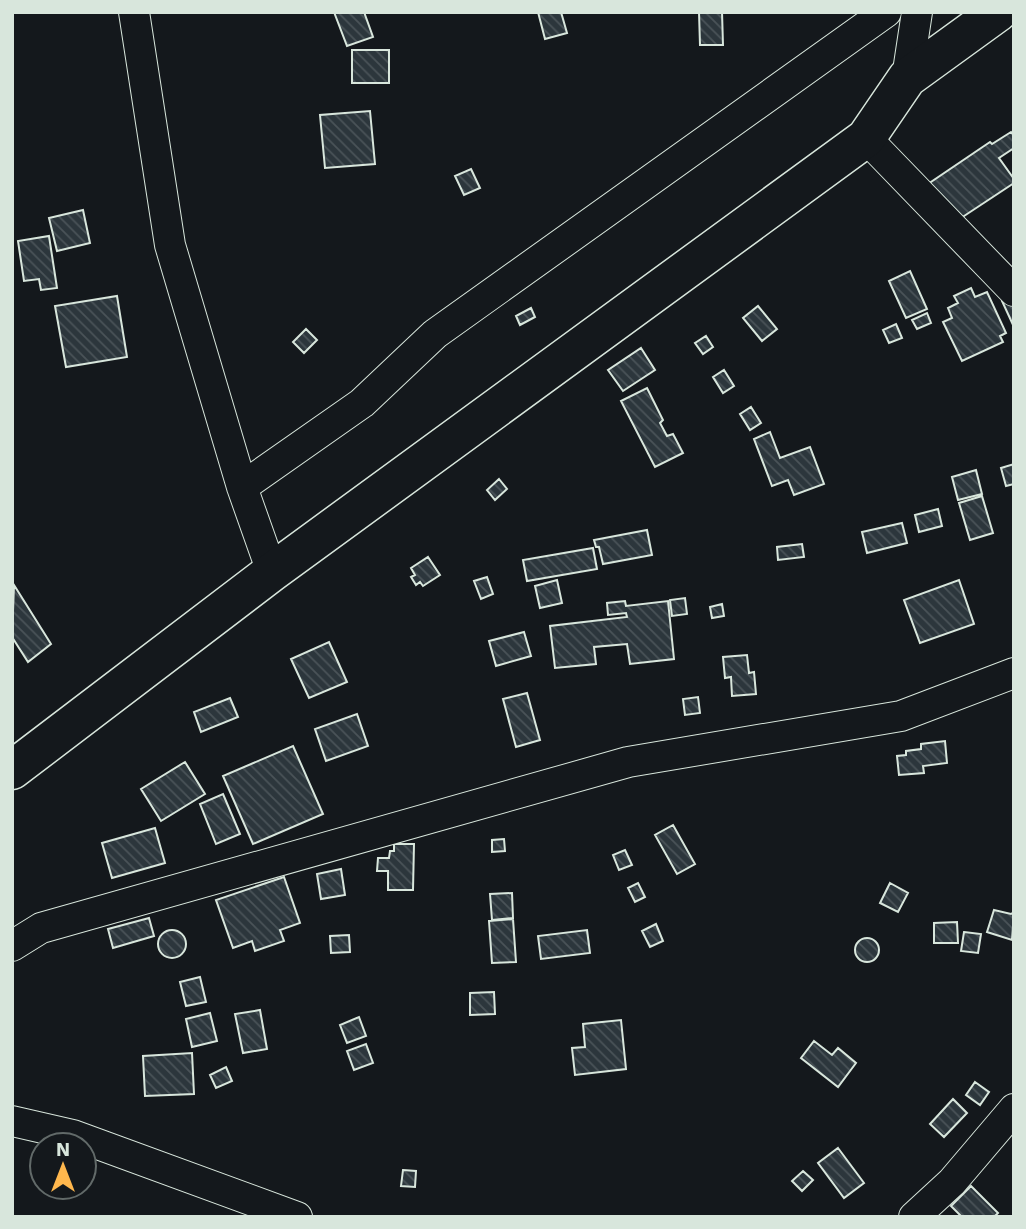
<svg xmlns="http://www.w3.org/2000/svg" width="1026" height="1229" viewBox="0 0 1026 1229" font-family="'Work Sans',sans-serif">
<defs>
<pattern id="building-back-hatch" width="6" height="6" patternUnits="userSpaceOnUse" patternTransform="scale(1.75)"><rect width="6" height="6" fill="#2c363c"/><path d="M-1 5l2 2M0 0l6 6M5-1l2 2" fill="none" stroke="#4a5358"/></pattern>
</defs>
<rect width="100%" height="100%" fill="#14181c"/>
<!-- building -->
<path fill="url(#building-back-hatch)" stroke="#d8e6dc" stroke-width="2" d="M334,12H364L373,37L347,46Z
M538,12H561L567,33L545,39Z
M699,12H722L723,45H700Z
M352,50H389V83H352Z
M370,111L375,164L325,168L320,115Z
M1011,132L1014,136V148L999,158L1014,179V183L955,222L928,184L990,142L992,144Z
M471,169L480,188L464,195L455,176Z
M83,210L90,243L57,251L49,218Z
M49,236L57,288L41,290L39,279L24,281L18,241Z
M910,271L927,309L906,318L889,281Z
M971,288L975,297L987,292L1006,333L1000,336L1003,342L962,361L943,322L952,318L948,308L958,303L954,296Z
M1014,295V327L1002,301Z
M117,296L127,357L66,367L55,306Z
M758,306L777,329L762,341L743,318Z
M531,308L535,317L520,325L516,316Z
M927,313L931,323L917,329L912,320Z
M896,324L902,338L889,343L883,330Z
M306,329L317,340L304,353L293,342Z
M706,336L713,347L703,354L695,343Z
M641,348L655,370L623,391L608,370Z
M724,370L734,386L723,393L713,377Z
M647,388L663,420L660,423L667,436L673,434L683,453L655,467L621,401Z
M751,407L761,423L750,430L740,414Z
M770,432L780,458L810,447L824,484L794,495L788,480L772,486L754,439Z
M1014,464V484L1006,486L1001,468Z
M976,470L982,494L958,500L952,477Z
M499,479L507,489L495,500L487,490Z
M982,496L993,533L970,540L959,503Z
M938,509L942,526L919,532L915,515Z
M902,523L907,543L867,553L862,532Z
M647,530L652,555L603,564L599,547H596L594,540Z
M802,544L804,557L778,560L777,547Z
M593,548L597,569L527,581L523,560Z
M428,557L440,575L423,586L420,582L416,585L411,577L415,575L411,568Z
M487,577L493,594L481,599L474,581Z
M557,580L562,603L540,608L535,586Z
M959,580L974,624L920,643L904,600Z
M14,585L51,644L28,662L12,637Z
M685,598L687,614L672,616L670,600Z
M625,601L626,606L668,601L674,659L630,664L627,644L594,647L596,664L555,668L550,626L627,617L626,613L608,615L607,603Z
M722,604L724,616L712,618L710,607Z
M524,632L531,656L496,666L489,641Z
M329,642L347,682L309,698L291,659Z
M747,655L749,673L754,672L756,694L732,696L731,677L725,678L723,657Z
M527,693L540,740L516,747L503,699Z
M698,697L700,713L685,715L683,699Z
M230,698L238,717L201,732L194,712Z
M357,714L368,746L326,761L315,729Z
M945,741L947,763L923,766L924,773L899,775L897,756L906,755V751L921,749V744Z
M293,746L323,814L253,844L223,776Z
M185,762L205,794L161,821L141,789Z
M223,794L240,834L216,844L200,804Z
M673,825L695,864L677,874L655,835Z
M155,828L165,863L112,878L102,843Z
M504,839L505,851L492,852V840Z
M394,844H414L413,890H388V871H377L378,858H389L390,851H394Z
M625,850L632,865L619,870L613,855Z
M341,869L345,895L321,899L317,874Z
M284,877L300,923L280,930L284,941L255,951L252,941L233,948L216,900Z
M638,883L645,897L635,902L628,888Z
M890,883L908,893L898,912L880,903Z
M512,893L513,918L492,920L490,894Z
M994,910L1011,914L1014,912L1012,940L987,932Z
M149,918L154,936L113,948L108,929Z
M513,919L516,962L492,963L489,921Z
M957,922L958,943H934V923Z
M656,924L663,941L650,947L642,931Z
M158 944a14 14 0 1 1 28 0a14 14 0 1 1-28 0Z
M587,930L590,953L541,959L538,936Z
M964,932L981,934L978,953L961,951Z
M349,935L350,952L331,953L330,936Z
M855 950a12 12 0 1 1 24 0a12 12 0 1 1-24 0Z
M200,977L206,1002L186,1006L180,982Z
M494,992L495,1014L470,1015V993Z
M260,1010L267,1049L243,1053L235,1014Z
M210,1013L217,1041L192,1047L186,1019Z
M359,1017L366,1036L347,1043L340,1025Z
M621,1020L626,1069L575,1075L572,1048L585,1047L583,1024Z
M814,1041L832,1055L838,1048L856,1063L838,1087L801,1058Z
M366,1044L373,1063L354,1070L347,1051Z
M192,1053L194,1094L145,1096L143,1056Z
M226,1067L232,1081L216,1088L210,1075Z
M975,1082L989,1092L980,1105L966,1095Z
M953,1099L967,1113L944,1137L930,1124Z
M838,1148L864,1183L844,1198L818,1163Z
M403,1170L416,1171L415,1187L401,1186Z
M803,1171L813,1180L802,1191L792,1181Z
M971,1186L998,1213L994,1217H962L951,1206Z"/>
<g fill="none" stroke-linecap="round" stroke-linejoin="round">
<!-- street casing -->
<g stroke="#d8e6dc" stroke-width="32">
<path id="street" d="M134,12L170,245L242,487L272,572
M907,78L917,12
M866,138L1014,291
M242,487L362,403L435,334L886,12
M12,946L41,928L628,762L901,716L1014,673
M12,1121L73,1135L297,1217
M914,1217L952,1182L1014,1109"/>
</g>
<!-- secondary casing -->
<g stroke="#d8e6dc" stroke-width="41">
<path id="secondary" d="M12,770L272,572L866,138L907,78L998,12"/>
</g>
<!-- street -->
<use href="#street" stroke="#14181c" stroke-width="30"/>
<!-- secondary -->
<use href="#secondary" stroke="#14181c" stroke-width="38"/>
</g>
<!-- border -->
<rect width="1026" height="1229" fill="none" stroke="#d8e6dc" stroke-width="28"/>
<!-- north arrow -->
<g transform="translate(63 1166)"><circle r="33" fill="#14181c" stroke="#626a69" stroke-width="2"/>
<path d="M0-5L12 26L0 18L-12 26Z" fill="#ffb74d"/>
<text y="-10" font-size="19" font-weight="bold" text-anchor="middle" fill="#d8e6dc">N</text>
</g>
</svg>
